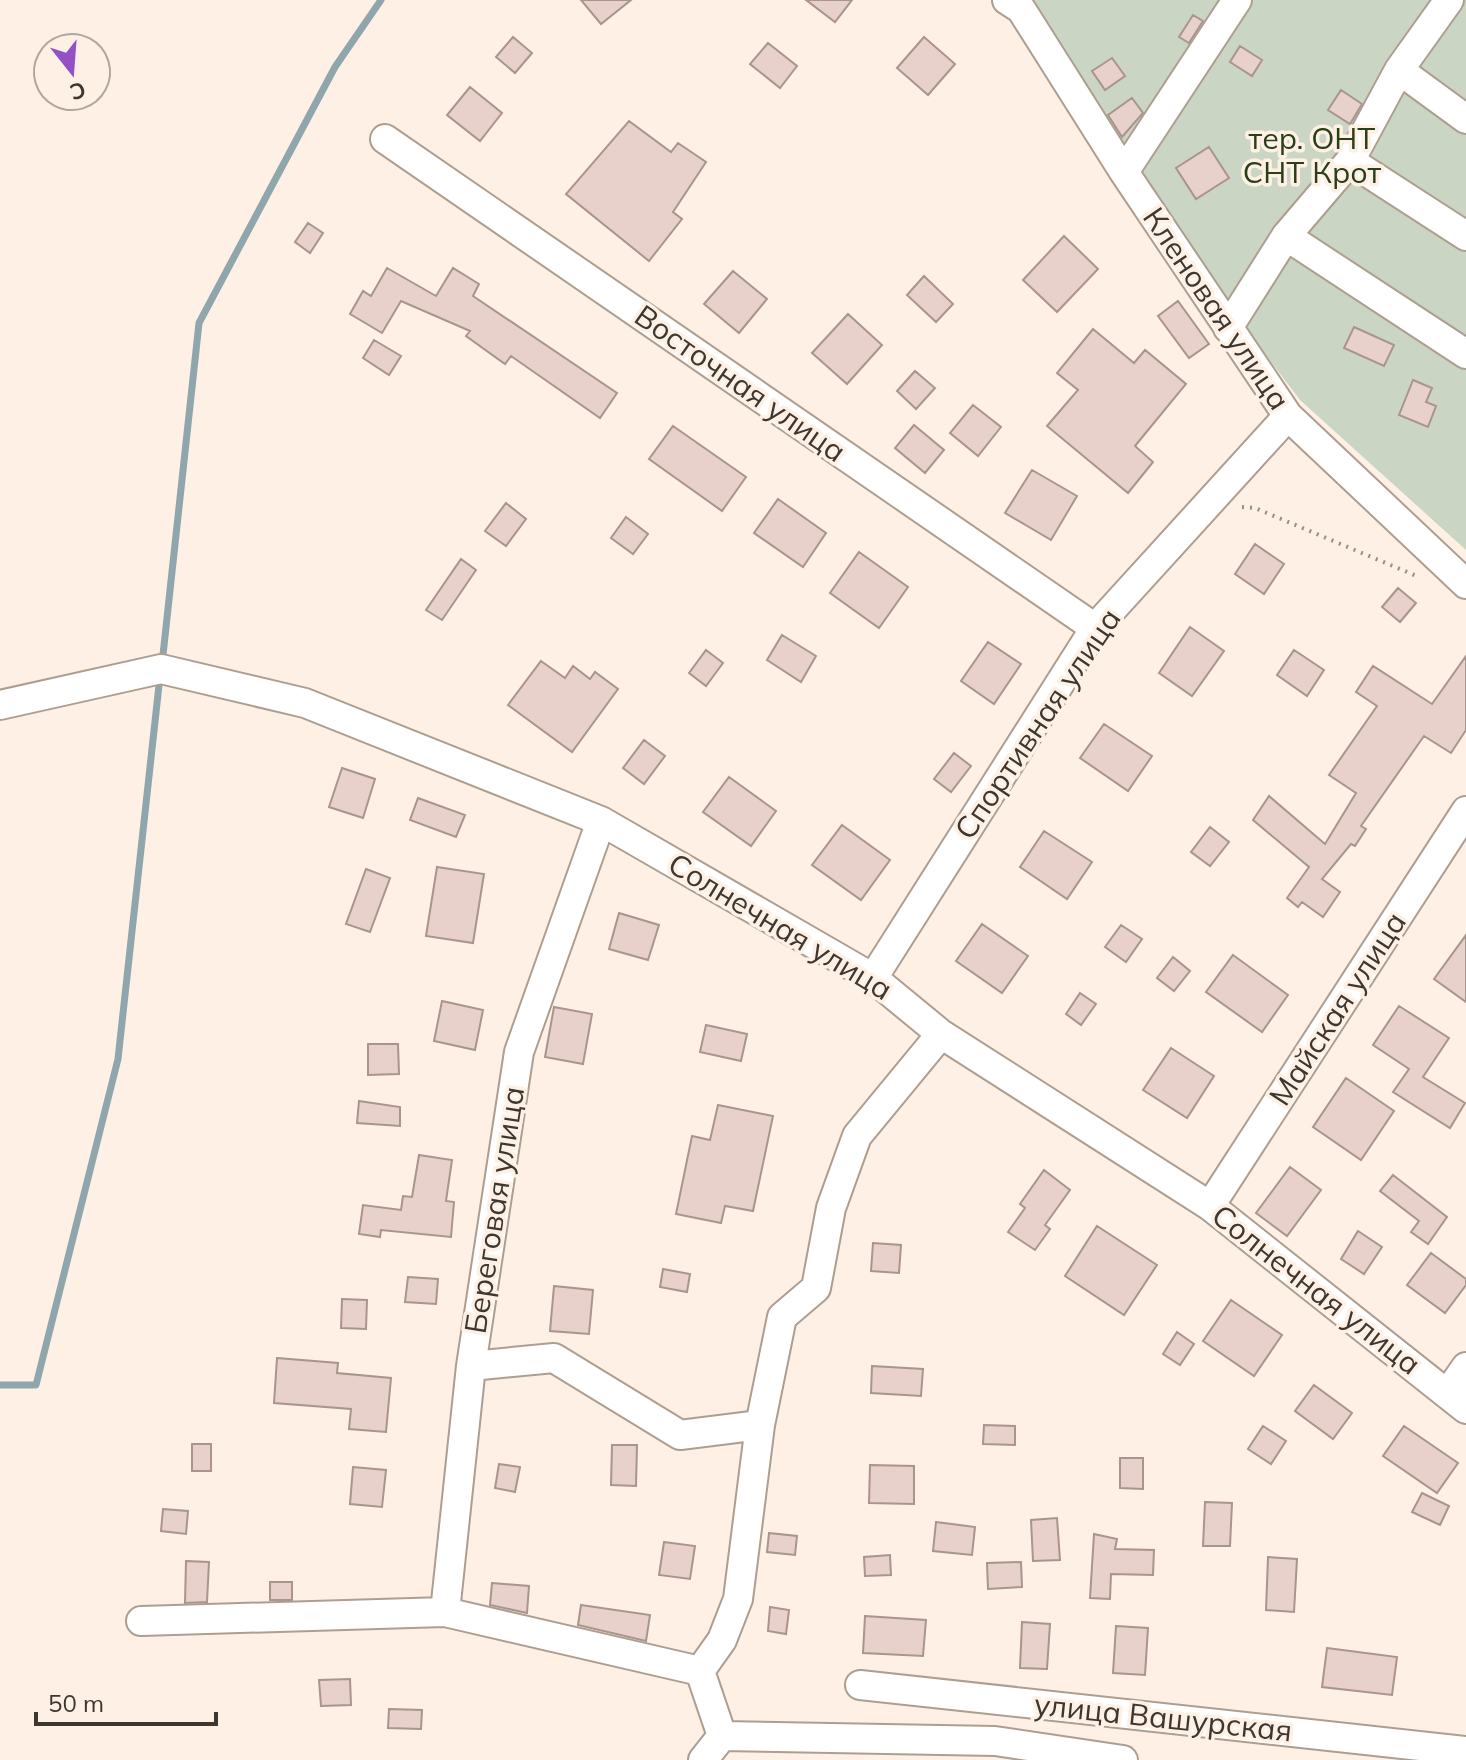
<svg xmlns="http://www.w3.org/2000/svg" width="1466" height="1760" viewBox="0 0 1466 1760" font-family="Mulish,sans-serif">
<rect width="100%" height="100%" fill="#fef0e4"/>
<!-- green -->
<path fill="#cad5c4" d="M997,0H1466V550L1300,400Z"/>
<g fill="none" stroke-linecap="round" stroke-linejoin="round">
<!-- stream -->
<path stroke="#90a6ad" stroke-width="7" d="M162,664L199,323L335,67L381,0
M0,1385H36L118,1059L160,676"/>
</g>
<!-- building -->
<path fill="#e7d1ca" stroke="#a9948e" stroke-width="2" d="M581,0H631L601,24Z
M806,0H852L835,22Z
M1193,15L1203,21L1189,43L1179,37Z
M513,37L532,53L515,73L496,57Z
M924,37L955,64L928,95L897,68Z
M768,43L797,66L780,88L750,64Z
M1240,46L1262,60L1252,76L1230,62Z
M1112,58L1125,76L1105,90L1092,71Z
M470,87L502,113L480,141L447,115Z
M1341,90L1362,104L1350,124L1328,110Z
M1132,98L1143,113L1122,137L1108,115Z
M629,121L671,152L678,143L706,162L673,212L682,219L649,261L566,194Z
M1209,147L1229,178L1196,199L1176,168Z
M308,223L323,233L310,253L295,242Z
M1064,236L1098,269L1057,312L1023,280Z
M387,268L436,296L453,268L479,284L473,296L617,393L600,418L511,356L505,364L466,336L470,331L401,301L382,333L350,314L363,291L371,296Z
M733,271L767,299L739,333L704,304Z
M924,276L953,304L936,322L907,295Z
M1178,301L1209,344L1189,358L1158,316Z
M848,314L882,345L847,384L812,353Z
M1354,327L1394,345L1384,366L1344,348Z
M1093,329L1134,363L1145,350L1186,384L1135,446L1153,462L1128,493L1047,426L1078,390L1057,373Z
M374,340L401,356L389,375L363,358Z
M915,371L935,388L916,409L897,391Z
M1413,380L1432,388L1426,402L1436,406L1428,427L1399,415Z
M973,405L1001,427L978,456L950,433Z
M914,425L944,450L925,473L895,448Z
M673,426L746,477L722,511L649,459Z
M1032,470L1077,496L1051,540L1005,513Z
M778,499L826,533L803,567L754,533Z
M506,503L526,519L506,546L485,531Z
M626,517L648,534L633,554L611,538Z
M1255,544L1284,564L1264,594L1235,574Z
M859,552L908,587L879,628L830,593Z
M461,559L476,570L442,620L426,610Z
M1398,588L1416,603L1400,622L1382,607Z
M1190,627L1224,651L1192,696L1159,673Z
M782,635L816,656L801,682L767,660Z
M988,642L1021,664L994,704L961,681Z
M706,650L723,663L706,686L689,673Z
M1294,650L1324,670L1307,696L1277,675Z
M1466,656V730L1451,753L1424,736L1361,826L1366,829L1355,846L1351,844L1322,879L1340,892L1323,917L1302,902L1298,907L1287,898L1309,867L1253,820L1269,796L1325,844L1356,793L1329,775L1377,706L1356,692L1373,666L1432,704Z
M541,661L565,678L573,666L590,679L595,672L618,689L572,752L508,705Z
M1104,724L1152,756L1128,791L1080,758Z
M644,740L665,756L644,784L623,768Z
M954,753L971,766L951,792L934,779Z
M342,768L375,779L363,818L329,807Z
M729,777L776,811L751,846L703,812Z
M418,798L465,815L456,837L410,820Z
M842,825L890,860L861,900L812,865Z
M1210,827L1229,842L1210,866L1191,852Z
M1044,831L1092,862L1067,899L1020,867Z
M437,867L484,874L473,943L426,936Z
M366,869L390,878L370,932L346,924Z
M619,913L659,925L648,960L609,949Z
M982,924L1028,956L1002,993L956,961Z
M1121,925L1142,939L1126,962L1105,947Z
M1466,935V1002L1434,979Z
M1233,955L1288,995L1262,1032L1206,992Z
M1173,957L1190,971L1174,991L1157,978Z
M1080,993L1096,1004L1081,1025L1066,1014Z
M442,1001L483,1010L475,1050L434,1041Z
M1399,1006L1449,1038L1423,1077L1465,1103L1450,1128L1393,1092L1409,1069L1373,1045Z
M554,1007L592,1014L583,1064L545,1057Z
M706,1025L747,1034L741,1061L700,1052Z
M368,1044H398L399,1074L368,1075Z
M1171,1048L1214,1076L1187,1118L1143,1090Z
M1346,1078L1394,1111L1361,1160L1313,1127Z
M359,1101L400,1107V1126L357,1123Z
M718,1105L773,1116L753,1211L725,1206L721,1223L676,1214L692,1136L710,1140Z
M419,1155L452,1160L446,1201L454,1202L451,1237L381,1230L380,1237L359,1234L363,1205L401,1210L403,1196L412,1197Z
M1290,1167L1321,1190L1287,1236L1256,1213Z
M1044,1170L1070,1190L1045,1225L1050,1229L1035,1250L1008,1232L1025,1208L1020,1204Z
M1393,1175L1447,1217L1428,1244L1411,1232L1419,1221L1380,1191Z
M1097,1226L1157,1265L1124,1315L1065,1276Z
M1358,1231L1382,1247L1364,1274L1341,1259Z
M873,1243L901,1245L899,1273L871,1271Z
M1431,1253L1466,1279V1285L1445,1313L1407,1285Z
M663,1269L690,1274L687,1292L660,1287Z
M408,1277L438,1279L436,1304L405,1302Z
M554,1286L593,1290L589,1334L550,1331Z
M342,1299L367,1300L366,1329L341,1328Z
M1231,1300L1282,1335L1254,1376L1203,1341Z
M1177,1332L1194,1344L1180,1365L1163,1354Z
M277,1358L338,1363L337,1373L391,1378L386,1432L349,1429L351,1409L274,1403Z
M872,1366L923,1369L921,1396L871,1393Z
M1314,1385L1352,1413L1333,1439L1295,1411Z
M984,1425L1015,1426V1445L983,1444Z
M1263,1426L1286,1441L1271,1464L1248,1449Z
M1404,1426L1458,1463L1437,1493L1383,1456Z
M192,1444H211V1471H192Z
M612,1445H637L636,1486L611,1485Z
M1120,1458H1143V1489L1120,1488Z
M499,1464L520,1467L515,1492L495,1488Z
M870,1465L914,1466V1504L869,1503Z
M353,1467L386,1470L382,1507L350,1504Z
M1422,1493L1449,1506L1440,1525L1412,1512Z
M1205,1502L1232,1503L1230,1546H1203Z
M163,1509L188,1511L186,1534L161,1531Z
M1057,1518L1060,1560L1033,1561L1031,1520Z
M936,1522L975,1527L972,1555L933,1551Z
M769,1533L797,1536L795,1555L767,1552Z
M1094,1534L1117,1539L1115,1549L1154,1550L1153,1575L1111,1574L1110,1599L1090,1598Z
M664,1542L695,1546L690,1579L659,1575Z
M890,1555L891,1575L865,1576L864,1557Z
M1268,1557L1297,1559L1294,1612L1266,1610Z
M186,1561L209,1562L207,1602L185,1603Z
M1021,1562L1022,1587L988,1589L987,1563Z
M270,1582H292V1600H270Z
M492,1583L529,1586L527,1613L490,1605Z
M581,1605L650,1615L646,1641L578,1625Z
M770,1607L789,1610L786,1634L768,1631Z
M865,1616L926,1620L923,1656L863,1653Z
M1022,1622L1050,1624L1047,1669L1020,1668Z
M1116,1626L1148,1628L1145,1675L1113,1673Z
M1327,1648L1397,1657L1392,1695L1322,1687Z
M350,1679L351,1705L321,1706L319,1680Z
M389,1709L422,1710L421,1729L388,1728Z"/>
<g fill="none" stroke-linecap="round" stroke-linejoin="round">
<!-- minor casing -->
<g stroke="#ae9e90" stroke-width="32">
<path id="minor" d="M1007,0L1021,9L1124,172L1288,416L1466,584
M1399,70L1466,119
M385,139L1095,628
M1350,161L1466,236
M1124,172L1237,0
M1286,236L1466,354
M1228,328L1286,236L1350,161L1399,70L1449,0
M0,705L161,669L305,703L601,821L873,978L941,1034L1210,1206L1466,1409
M873,978L1095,628L1288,416
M1210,1206L1466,811
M471,1366L554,1358L680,1435L760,1425
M1448,1393L1466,1367
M445,1612L471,1366L519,1052L601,821
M141,1621L445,1612L700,1671
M700,1671L722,1640L738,1599L760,1425L782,1317L816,1288L831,1208L857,1136L941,1034
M700,1671L722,1736
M860,1685L1466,1751
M722,1736L995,1741L1123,1760
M703,1760L722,1736"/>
</g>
<!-- path -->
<path stroke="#988e86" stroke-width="4" stroke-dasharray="2 6" stroke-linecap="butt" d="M1242,507L1255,508L1419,577"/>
<!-- minor -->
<use href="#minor" stroke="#fff" stroke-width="28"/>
</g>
<g text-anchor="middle" stroke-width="7" stroke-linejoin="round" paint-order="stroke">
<!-- park labels -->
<g font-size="30" fill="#283f17" stroke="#fef0e4">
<text x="1312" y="149">тер. ОНТ<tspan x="1312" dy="34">СНТ Крот</tspan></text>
</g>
<!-- street labels -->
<g font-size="30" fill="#3d3731" stroke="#fef0e4">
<text transform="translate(1216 309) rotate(56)" y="10">Кленовая улица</text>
<text transform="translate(740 384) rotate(35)" y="10">Восточная улица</text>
<text transform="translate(1038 724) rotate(-56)" y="10">Спортивная улица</text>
<text transform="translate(780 927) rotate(31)" y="10">Солнечная улица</text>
<text transform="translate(1338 1009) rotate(-57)" y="10">Майская улица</text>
<text transform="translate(495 1210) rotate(-81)" y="10">Береговая улица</text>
<text transform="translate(1316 1290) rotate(38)" y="10">Солнечная улица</text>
<text transform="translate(1163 1718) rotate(6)" y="10">улица Вашурская</text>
</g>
</g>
<!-- north arrow -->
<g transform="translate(72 72) rotate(163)"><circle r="38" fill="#fef0e4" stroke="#b1a69c" stroke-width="2"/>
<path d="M0-6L14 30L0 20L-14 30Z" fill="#9351c6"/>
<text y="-12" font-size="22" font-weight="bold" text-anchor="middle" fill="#3d3731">С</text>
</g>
<!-- scale -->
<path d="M36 1712v12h180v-12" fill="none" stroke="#3d3731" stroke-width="4"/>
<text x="48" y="1712" font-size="24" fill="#3d3731" stroke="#fef0e4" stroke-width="6" paint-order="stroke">50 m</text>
</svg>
